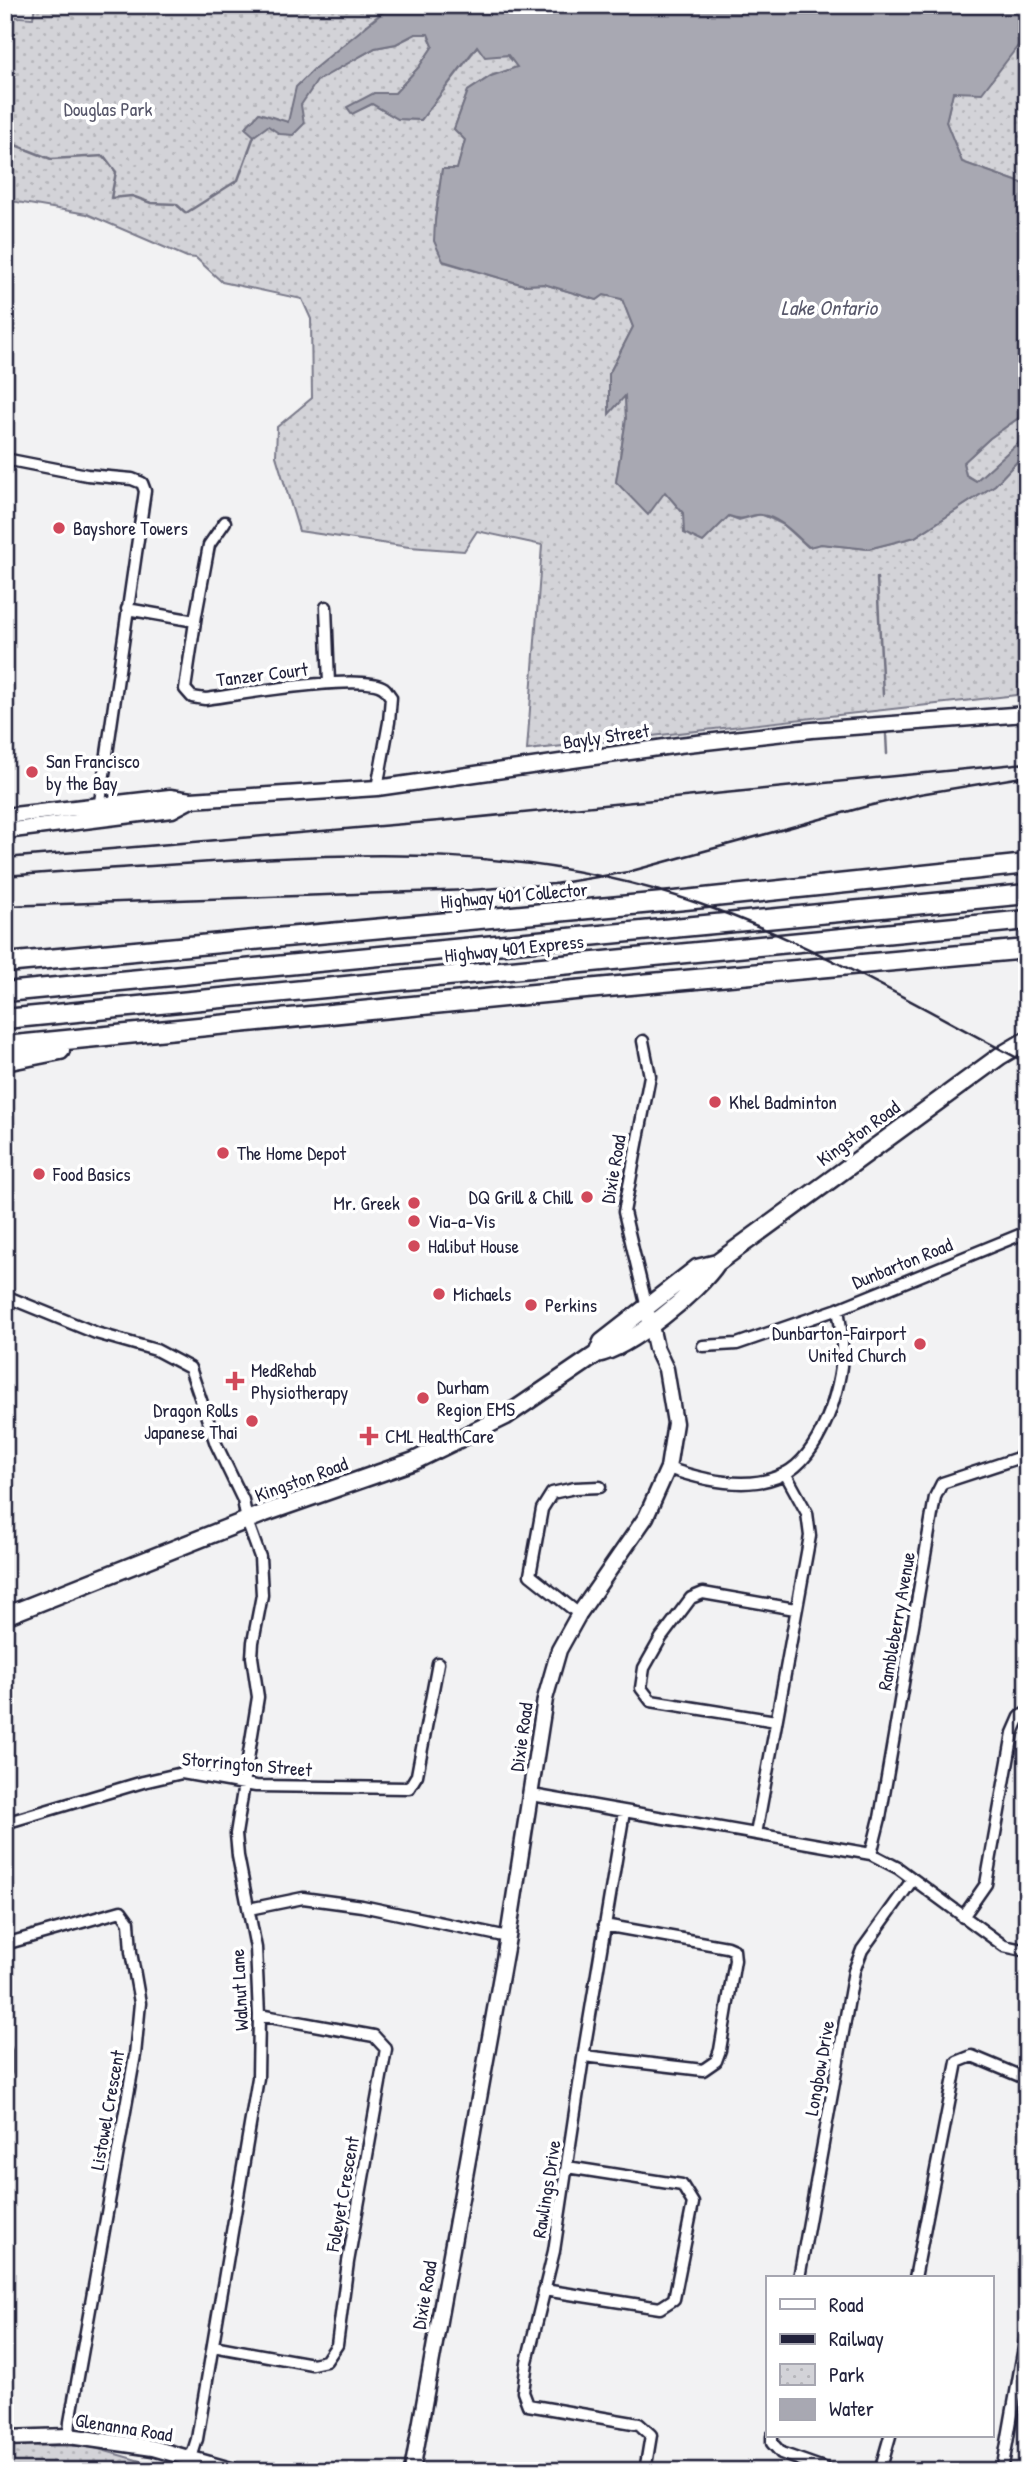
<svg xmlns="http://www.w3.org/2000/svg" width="1032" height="2476" viewBox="0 0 1032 2476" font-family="'Patrick Hand',sans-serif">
<defs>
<pattern id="park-dots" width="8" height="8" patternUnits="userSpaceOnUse" patternTransform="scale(1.75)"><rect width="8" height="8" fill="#d3d3d8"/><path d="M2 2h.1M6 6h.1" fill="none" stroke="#b5b5ba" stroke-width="1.8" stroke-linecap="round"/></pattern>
</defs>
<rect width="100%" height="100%" fill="#f2f2f3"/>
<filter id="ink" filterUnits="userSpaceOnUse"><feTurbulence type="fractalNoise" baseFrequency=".0143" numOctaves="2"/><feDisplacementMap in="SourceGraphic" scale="14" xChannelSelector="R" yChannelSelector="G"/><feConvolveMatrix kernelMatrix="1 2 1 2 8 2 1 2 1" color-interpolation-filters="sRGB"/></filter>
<g filter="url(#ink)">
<!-- park -->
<path fill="url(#park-dots)" stroke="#7a7a8a" stroke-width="2" d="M35,5H392L366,25L317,80L375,48L396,44L416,34H429L433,46L419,67L395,93H374L352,113L372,104L398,119L421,120L478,46L485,56L507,55L518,67L491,76L468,91L454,129L465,140L457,170L442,169L435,221L444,262L524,285L544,284L597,300L604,295L622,299L633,327L609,374L610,412L625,395L626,419L616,482L665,492L683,513L729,516L739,520L761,514L784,525L808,547L821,544L868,549L915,537L995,485L1027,451V694L527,750L542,545L477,531L464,551L409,547L299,531L276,456L277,427L312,398L311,319L302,299L222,282L196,258L187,257L87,214L5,200V16L33,18Z
M1027,31V185L962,162L946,122L953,91L1024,38Z
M1027,412V438L1017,444L975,482L966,475L963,463L990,438Z
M5,2445L88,2446L175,2471H5Z"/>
<!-- water -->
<path fill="#a8a8b2" stroke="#727282" stroke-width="2" d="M392,5H1027V31L1024,38L982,93L953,92L946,122L962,162L1027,185V412L990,438L963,463L966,475L976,481L1017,444L1027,438V451L995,485L915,537L868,549L821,544L809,547C796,536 780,517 762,515C748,513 747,523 729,516L703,542L684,533L683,513L665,492L648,515L616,482L626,419L625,396L609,414V374L633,327L622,299L604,295L597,300L544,284L524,285L443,261L434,241L435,221L442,169H457L465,140L454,129L468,91L491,76L517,67L508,55L485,57L477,46L421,120L398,119L372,104L352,114L347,107L374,93H395L419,67L433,46L428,34H415L396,44L375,48L317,81L301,105L304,124L293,135L280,134L268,126L254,136L245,128L259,113L288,122L296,87L315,68Z"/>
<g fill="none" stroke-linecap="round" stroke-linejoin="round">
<!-- stream -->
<path stroke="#727282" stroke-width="2.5" d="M5,141L51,159L104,156L116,172L111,198L132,196L151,203L176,204L186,213L238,180L254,136
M877,578L883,695
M886,734L887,754"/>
<!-- street casing -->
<g stroke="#22223b" stroke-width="15">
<path id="street" d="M5,459L87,475L132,479L142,483L145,491L99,809
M225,522L209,545L196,615L185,689L192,697L205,699C236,695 363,672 384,688C387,690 388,694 391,697L389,722L377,788
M326,607L329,683
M127,609L195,621
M643,1041L650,1076L624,1212L647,1308
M5,1296L96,1333L156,1350L190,1368L216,1444L243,1500L247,1521L260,1557L262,1595L253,1642L252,1657L258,1697L236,1834L238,1856L256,1948L259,2015L258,2078L197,2439L191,2458
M703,1346L737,1344L838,1309L1027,1232
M668,1468C702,1480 750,1491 784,1474C820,1456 842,1389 842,1351C843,1337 840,1322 838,1309
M579,1614L530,1575L542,1509L552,1493L575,1488L600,1487
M776,1721L651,1701L641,1688L644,1668L661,1638L691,1598L703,1593L795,1609
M532,1795L871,1854L898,1868L1004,1946L1027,1951
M624,1812L585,2045L554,2251L527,2362L523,2392L528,2405L639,2424L651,2435L645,2471
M5,1823L143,1782L182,1773L256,1786L409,1788L417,1775L438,1663
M756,1834L810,1536L807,1513L785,1473
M871,1854L880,1818L935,1497L942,1483L1027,1455
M249,1909L303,1898L362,1906L508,1937
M963,1917L986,1884L1013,1733L1020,1717L1027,1712
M5,1944L121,1911L129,1922L131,1952L140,2003L135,2055L70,2422L69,2436
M5,2050V2073
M584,2056L703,2070L716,2061L720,2050L735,1960L734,1950L727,1947L604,1925
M799,2278L854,1971L862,1950L913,1879
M915,2278L957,2062L972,2056L1027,2079
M544,2290L660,2308L674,2299L693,2203L682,2185L567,2167
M213,2346L312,2364L326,2361L337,2345L348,2262L386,2049L374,2036L259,2015
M772,2436V2443L781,2453L832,2471
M880,2471L890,2436
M1002,2471L1027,2330"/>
</g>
<!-- secondary casing -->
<g stroke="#22223b" stroke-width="19">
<path id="secondary" d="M5,816L170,797L191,800L377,788L679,745L812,730L1027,714
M5,831L172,810L191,800
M5,2438L69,2436L153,2448L234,2471
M412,2471L508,1937L545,1699L559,1650L579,1614L646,1517L668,1468L675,1423L666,1369L656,1348L649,1317"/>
</g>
<!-- primary casing -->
<g stroke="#22223b" stroke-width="21">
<path id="primary" d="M597,1354L602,1342L697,1268L717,1263
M5,1616L265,1513L414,1461L506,1416L597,1354C629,1348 699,1291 717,1263L1000,1056L1027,1040"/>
</g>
<!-- highway casing -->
<g stroke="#22223b" stroke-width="23">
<path id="highway" d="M5,963L685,900L1027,864
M5,992L1027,894
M5,1019L1027,920
M5,1046L575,990L1027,949
M5,1061L60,1050"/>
</g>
<!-- street -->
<use href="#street" stroke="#fff" stroke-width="10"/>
<!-- secondary -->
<use href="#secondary" stroke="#fff" stroke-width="14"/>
<!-- primary -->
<use href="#primary" stroke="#fff" stroke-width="16"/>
<!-- highway -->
<use href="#highway" stroke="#fff" stroke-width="18"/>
<!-- rail -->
<path stroke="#22223b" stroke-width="2.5" d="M5,858L451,820L1027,763
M5,876C69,871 133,867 197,863C372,851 532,845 700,904C815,944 919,1007 1027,1063
M5,906L471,890L554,884L628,872L868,806L920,794L1027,776"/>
</g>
</g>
<!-- markers -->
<g fill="#d1495b" stroke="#fff" stroke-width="2.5">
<circle cx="59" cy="528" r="7"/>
<circle cx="32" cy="772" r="7"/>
<circle cx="715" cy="1102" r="7"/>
<circle cx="223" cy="1153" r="7"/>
<circle cx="39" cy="1174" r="7"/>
<circle cx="587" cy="1197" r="7"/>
<circle cx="414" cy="1203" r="7"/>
<circle cx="414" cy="1221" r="7"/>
<circle cx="414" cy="1246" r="7"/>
<circle cx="439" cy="1294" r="7"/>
<circle cx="531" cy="1305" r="7"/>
<circle cx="920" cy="1344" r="7"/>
<path d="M231.5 1370.5h7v7h7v7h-7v7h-7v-7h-7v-7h7z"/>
<circle cx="423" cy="1398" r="7"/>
<circle cx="252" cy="1421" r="7"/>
<path d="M365.5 1425.5h7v7h7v7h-7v7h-7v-7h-7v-7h7z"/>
</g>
<g text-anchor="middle" stroke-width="7" stroke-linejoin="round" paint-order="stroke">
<!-- park labels -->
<g font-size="19" fill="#57576a" stroke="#fff">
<text x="108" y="116">Douglas Park</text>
</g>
<!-- poi labels -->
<g font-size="19" fill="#22223b" stroke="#fff" text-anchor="start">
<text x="73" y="535">Bayshore Towers</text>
<text x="46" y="768">San Francisco<tspan x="46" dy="22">by the Bay</tspan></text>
<text x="729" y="1109">Khel Badminton</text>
<text x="237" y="1160">The Home Depot</text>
<text x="53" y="1181">Food Basics</text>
<text x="573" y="1204" text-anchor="end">DQ Grill &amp; Chill</text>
<text x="400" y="1210" text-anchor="end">Mr. Greek</text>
<text x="428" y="1228">Via-a-Vis</text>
<text x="428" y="1253">Halibut House</text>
<text x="453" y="1301">Michaels</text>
<text x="545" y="1312">Perkins</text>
<text x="906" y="1340" text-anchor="end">Dunbarton-Fairport<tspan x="906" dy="22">United Church</tspan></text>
<text x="251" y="1377">MedRehab<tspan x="251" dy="22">Physiotherapy</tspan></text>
<text x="437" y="1394">Durham<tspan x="437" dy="22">Region EMS</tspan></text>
<text x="238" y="1417" text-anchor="end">Dragon Rolls<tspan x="238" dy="22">Japanese Thai</tspan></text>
<text x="385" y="1443">CML HealthCare</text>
</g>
<!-- street labels -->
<g font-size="19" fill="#22223b" stroke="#fff">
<text transform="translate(262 674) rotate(-7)" y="7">Tanzer Court</text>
<text transform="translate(606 736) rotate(-8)" y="7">Bayly Street</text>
<text transform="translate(514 895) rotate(-5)" y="7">Highway 401 Collector</text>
<text transform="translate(514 948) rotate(-6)" y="7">Highway 401 Express</text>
<text transform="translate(858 1133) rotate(-36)" y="7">Kingston Road</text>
<text transform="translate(613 1169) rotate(-80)" y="7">Dixie Road</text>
<text transform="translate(902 1263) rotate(-22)" y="7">Dunbarton Road</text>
<text transform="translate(301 1479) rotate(-20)" y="7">Kingston Road</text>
<text transform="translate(896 1621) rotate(-80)" y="7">Rambleberry Avenue</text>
<text transform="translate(521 1737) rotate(-82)" y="7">Dixie Road</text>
<text transform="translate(247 1764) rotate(5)" y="7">Storrington Street</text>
<text transform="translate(239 1990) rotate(-93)" y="7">Walnut Lane</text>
<text transform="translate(819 2068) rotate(-80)" y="7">Longbow Drive</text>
<text transform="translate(107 2110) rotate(-80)" y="7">Listowel Crescent</text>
<text transform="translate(546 2189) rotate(-81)" y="7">Rawlings Drive</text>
<text transform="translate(342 2194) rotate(-80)" y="7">Foleyet Crescent</text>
<text transform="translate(424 2295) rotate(-80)" y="7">Dixie Road</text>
<text transform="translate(124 2427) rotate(9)" y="7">Glenanna Road</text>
</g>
<!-- water labels -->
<g font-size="21" font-style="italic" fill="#58586b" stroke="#fff">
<text x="829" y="315">Lake Ontario</text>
</g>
</g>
<!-- margin -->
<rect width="1032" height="2476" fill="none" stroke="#fff" stroke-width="28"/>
<rect x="14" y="14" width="1004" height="2448" fill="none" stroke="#22223b" stroke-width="2.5" filter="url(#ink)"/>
<!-- legend -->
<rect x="766" y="2276" width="228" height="161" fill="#ffffff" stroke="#a7a7b1" stroke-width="2"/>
<rect x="780" y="2299" width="35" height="10" fill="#ffffff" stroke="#a7a7b1" stroke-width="2"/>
<text x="829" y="2312" font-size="21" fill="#22223b">Road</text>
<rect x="780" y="2334" width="35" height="10" fill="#22223b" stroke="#a7a7b1" stroke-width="2"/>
<text x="829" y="2346" font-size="21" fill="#22223b">Railway</text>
<rect x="780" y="2364" width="35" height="21" fill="url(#park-dots)" stroke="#a7a7b1" stroke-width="2"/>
<text x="829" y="2382" font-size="21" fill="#22223b">Park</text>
<rect x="780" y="2399" width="35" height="21" fill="#a8a8b2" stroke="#a7a7b1" stroke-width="2"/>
<text x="829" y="2416" font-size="21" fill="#22223b">Water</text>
</svg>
